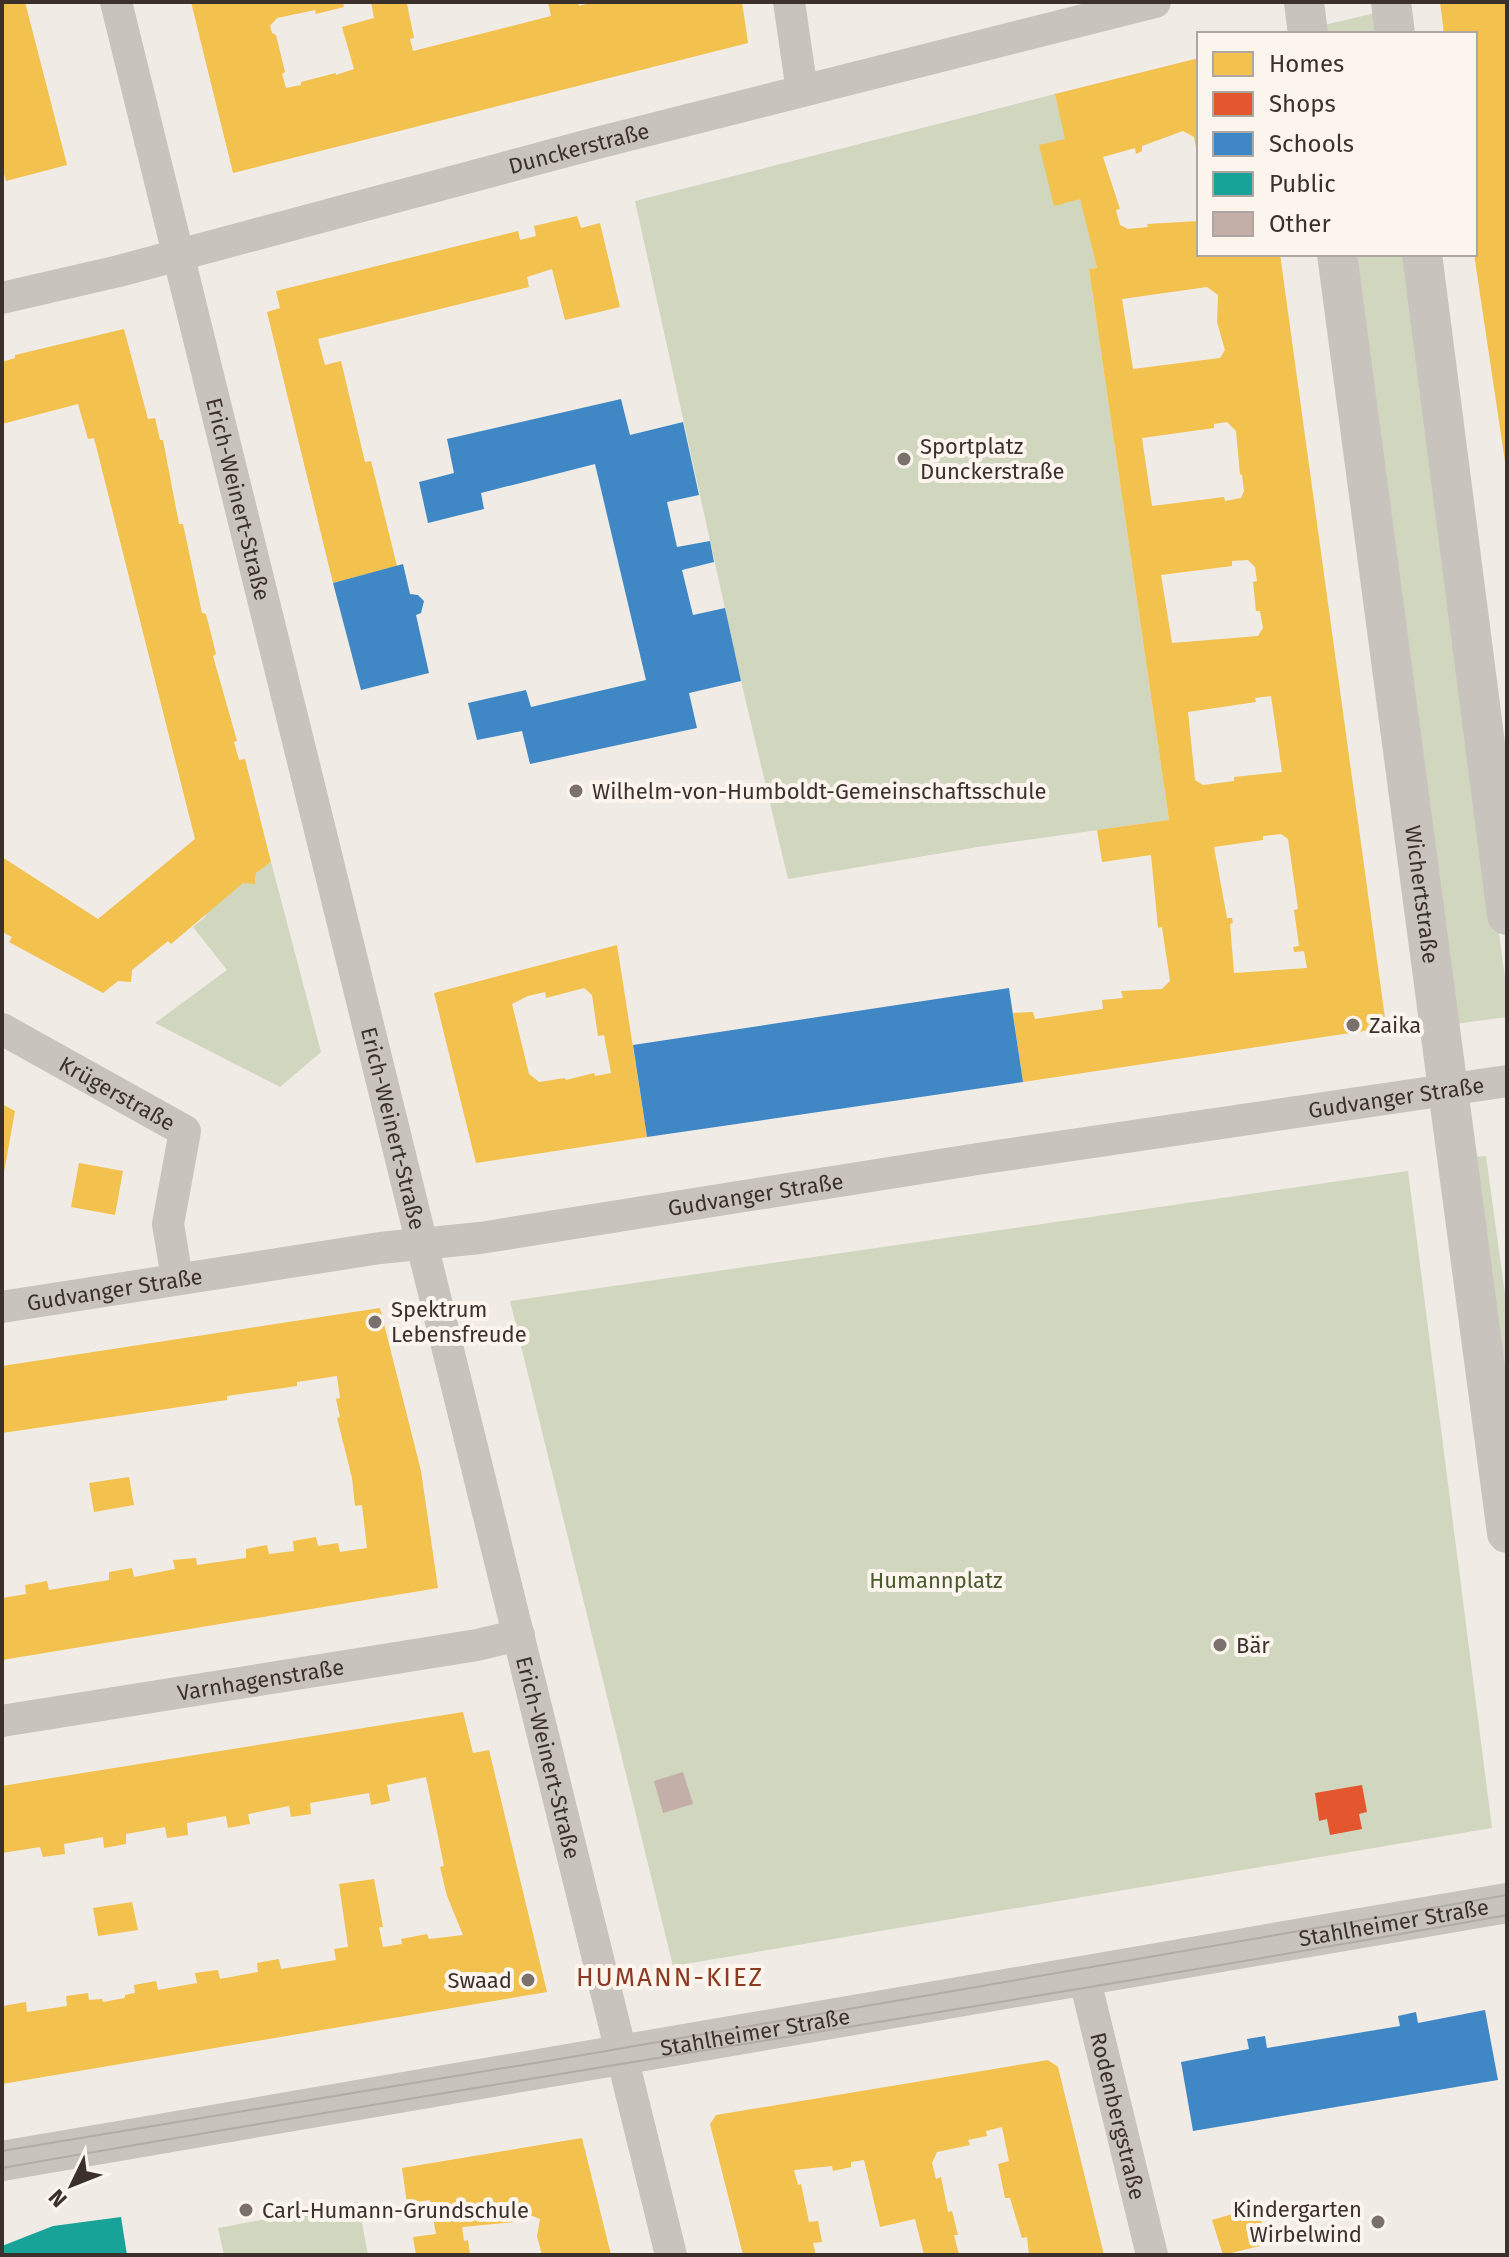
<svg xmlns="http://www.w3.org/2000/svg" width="1509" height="2257" viewBox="0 0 1509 2257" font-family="'Fira Sans',sans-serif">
<rect width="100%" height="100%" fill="#f0ebe5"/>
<!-- green -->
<path fill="#d1d6bf" d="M1375,13L1378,34H1321L1320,26Z
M1055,94L1097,268L1089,269L1169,820L984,846L788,879L741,681L635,201Z
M1351,254H1408L1507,993V1017L1455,1024Z
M271,862L321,1052L280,1087L155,1023L227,970L193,927L206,916L205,913L243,883H255L256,873Z
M1486,1156L1507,1309V1390L1472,1157Z
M1408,1171L1492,1828L673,1966L510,1301Z
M358,2202L368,2255H224L218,2228Z"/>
<!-- homes -->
<path fill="#f2c14e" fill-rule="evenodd" d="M2,2H25L67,165L6,181L2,166Z
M191,2H343L344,7L316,14L315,10L277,18L270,26L272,33L276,35L285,72L282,74L286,88L301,85V82L336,73V75L354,69L342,27L374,18L371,2H409L407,4L414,38L410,39L413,51L551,16L548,2H578L579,6L593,2H742L748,43L233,173Z
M1440,2H1507V475L1474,254L1475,34H1444Z
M1199,58V164L1194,137L1183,131L1142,146V151L1136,154L1135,148L1103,157L1120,209L1116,210L1120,225L1128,229L1148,227L1147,224L1199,221V254H1280L1385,1018L1377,1029L1023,1082L1013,1013L1033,1012L1035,1019L1103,1009L1102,1000L1123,998L1121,991L1162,989L1170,981L1162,927L1158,928L1151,855L1102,862L1097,830L1169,820L1089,269L1097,268L1080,199L1054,206L1039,145L1065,139L1055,94ZM1207,287L1218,295L1217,322L1225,350L1220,358L1133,369L1122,299ZM1227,422L1236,431L1240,474L1242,475L1244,491L1241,498L1225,501L1224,497L1152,506L1142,438L1214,428V424ZM1248,560L1255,567L1257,581L1253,582L1256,611H1260L1263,628L1258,636L1172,643L1161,575L1232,566V561ZM1271,696L1282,772L1234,777V781L1203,785L1195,780L1188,712L1256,702L1255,698ZM1281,834L1288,839L1298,909L1294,910L1299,946L1293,947L1294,952L1304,951L1307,968L1234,973L1230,924L1233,923L1232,918H1227L1214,847L1263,840V836Z
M577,216L581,228L600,223L620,307L565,320L552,269L527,277L529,287L318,339L325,365L341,361L365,462L371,461L397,566L333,583L267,312L280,308L276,291L518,231L520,240L536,236L534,226Z
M124,329L148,419L155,418L160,440H163L179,524H183L202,613L206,614L216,654L213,656L237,741L234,742L239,760L245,759L271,862L256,873L255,884L243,883L171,944L168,941L132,970L131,982L118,981L103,993L9,942L12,937L2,932V857L98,919L195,839L94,438L88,439L78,404L2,424V362L15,358V355Z
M617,945L647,1137L476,1163L434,993ZM584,988L592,995L598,1036L604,1035L611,1073L595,1076L594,1073L566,1080L565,1078L539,1082L529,1074L512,1004L528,996L545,992L546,998Z
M2,1104L15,1111L4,1172H2Z
M79,1163L123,1171L115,1215L71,1207Z
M380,1308L421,1471L438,1588L2,1660V1598L26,1594L25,1585L47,1581L49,1590L109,1580V1572L132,1568L134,1577L175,1569L173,1560L196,1558L197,1565L246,1558V1549L267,1545L269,1554L294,1551L293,1541L316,1537L318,1546L338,1543L340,1552L367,1548L362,1505L355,1506L352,1478L337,1418L340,1417L336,1399L340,1398L337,1376L297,1382V1386L227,1396V1400L2,1433V1366Z
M129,1477L134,1505L94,1512L89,1483Z
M463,1712L473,1753L489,1750L547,1992L2,2084L3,2006L26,2002L27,2012L67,2006L66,1996L88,1993L89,2000L102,1999L103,2002L125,1998V1995L135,1993L134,1985L156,1981L158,1990L197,1983L195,1973L218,1970L220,1979L258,1972L257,1963L279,1959L281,1969L336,1960L334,1949L348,1947L339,1884L374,1879L383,1927H379L383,1947L402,1944L401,1939L427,1934L429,1939L463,1935L447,1896L440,1867L444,1866L426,1777L387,1785L390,1801L371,1805L369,1793L310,1803L311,1814L291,1817L289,1806L248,1814L250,1824L228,1828L226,1816L187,1823L188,1835L167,1838L165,1827L126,1834V1844L104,1848L103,1837L64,1844L65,1854L43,1857L40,1847L2,1853V1786Z
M132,1902L138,1930L98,1936L93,1908Z
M1048,2060L1058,2067L1104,2255H1029L1027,2237L1022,2238L1010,2198H1005L998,2164L1009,2161L1002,2127L986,2131L987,2136L968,2140L970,2145L937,2152L932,2163L936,2179L941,2177L948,2212L952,2211L958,2235H954L959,2255H924L915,2219L880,2227L864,2160L851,2162V2167L833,2171L832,2166L794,2170L798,2185L801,2184L809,2222L818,2221L822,2242L813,2243L816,2255H743L710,2124L716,2115Z
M582,2138L611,2255H542L537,2236L540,2219L533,2216L514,2219V2222L462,2227L464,2241L468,2240L470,2255H416L413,2237L436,2234L430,2200L407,2203L402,2168Z
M1257,2207L1268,2244L1223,2255L1212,2220Z"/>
<!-- shops -->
<path fill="#e4572e" d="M1362,1785L1367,1812L1359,1814L1362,1829L1330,1835L1327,1819L1319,1821L1315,1793Z"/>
<!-- schools -->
<path fill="#3f88c5" d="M621,399L630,435L683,422L699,495L667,502L677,547L710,541L714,562L682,570L693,615L725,608L741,681L689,693L697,728L530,764L522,731L477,740L468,703L526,690L531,707L646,680L595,464L481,493L484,509L428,523L419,482L454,473L447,439Z
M403,564L410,594L418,595L424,601L421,613L416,615L429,673L361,690L333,583Z
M1009,988L1023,1082L647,1137L633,1045Z
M1485,2010L1498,2080L1193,2131L1181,2062L1249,2049L1247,2039L1265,2036L1267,2048L1400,2026L1398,2016L1416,2012L1418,2023Z"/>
<!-- public -->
<path fill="#17a398" d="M121,2217L127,2255H2V2246L53,2226Z"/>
<!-- building -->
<path fill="#c3afa7" d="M683,1772L693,1804L663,1813L654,1781Z"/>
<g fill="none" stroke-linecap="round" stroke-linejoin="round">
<!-- minor -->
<g stroke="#c9c3be" stroke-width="32">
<path id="s1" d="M116,2L671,2255"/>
<path d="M789,2L802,91"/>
<path id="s2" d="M2,298L119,271L593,144L1155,2"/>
<path id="s3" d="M2,1029L185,1131L168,1224L177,1278"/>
<path id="s4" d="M2,1307L380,1248L480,1238L984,1158L1507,1081"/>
<path id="s5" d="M2,1721L477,1645L519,1635"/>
<path id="s6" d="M1084,1976L1152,2255"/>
</g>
<!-- tertiary -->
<g stroke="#c9c3be" stroke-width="40">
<path d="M1304,2L1308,34"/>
<path d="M1391,2L1395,34"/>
<path id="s7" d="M1337,254L1507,1533"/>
<path d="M1422,254L1507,915"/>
<path id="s8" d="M2,2161L1507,1903"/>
</g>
<!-- tram -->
<path stroke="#b1aca8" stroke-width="2" d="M2,2151L577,2056L1507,1895
M2,2168C503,2080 1006,2005 1507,1915"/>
</g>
<!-- markers -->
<g fill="#7a716c" stroke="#fbf5ee" stroke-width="3">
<circle cx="904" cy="459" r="8"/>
<circle cx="576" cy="791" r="8"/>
<circle cx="1353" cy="1025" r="8"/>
<circle cx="375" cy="1322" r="8"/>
<circle cx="1220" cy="1645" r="8"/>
<circle cx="528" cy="1980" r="8"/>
<circle cx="246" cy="2210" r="8"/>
<circle cx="1378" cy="2222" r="8"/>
</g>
<g text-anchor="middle" stroke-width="8" stroke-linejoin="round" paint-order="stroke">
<!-- street labels -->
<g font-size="22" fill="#3b302b" stroke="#fbf5ee">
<text dy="8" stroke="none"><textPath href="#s2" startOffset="596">Dunckerstraße</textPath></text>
<text dy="8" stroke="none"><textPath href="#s1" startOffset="512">Erich-Weinert-Straße</textPath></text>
<text dy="8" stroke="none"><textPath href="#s7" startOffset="646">Wichertstraße</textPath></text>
<text dy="8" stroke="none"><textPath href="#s3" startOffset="132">Krügerstraße</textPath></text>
<text dy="8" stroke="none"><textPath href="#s4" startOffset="1410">Gudvanger Straße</textPath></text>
<text dy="8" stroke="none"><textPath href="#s1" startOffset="1160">Erich-Weinert-Straße</textPath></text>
<text dy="8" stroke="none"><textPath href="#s4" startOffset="762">Gudvanger Straße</textPath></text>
<text dy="8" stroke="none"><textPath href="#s4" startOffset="114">Gudvanger Straße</textPath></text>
<text dy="8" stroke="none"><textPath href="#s5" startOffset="262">Varnhagenstraße</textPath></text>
<text dy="8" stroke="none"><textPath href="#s1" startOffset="1808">Erich-Weinert-Straße</textPath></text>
<text dy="8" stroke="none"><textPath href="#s8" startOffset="1412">Stahlheimer Straße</textPath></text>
<text dy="8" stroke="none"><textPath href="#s8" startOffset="764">Stahlheimer Straße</textPath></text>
<text dy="8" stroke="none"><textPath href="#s6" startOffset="144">Rodenbergstraße</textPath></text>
</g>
<!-- poi labels -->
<g font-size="22" fill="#3b302b" stroke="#fbf5ee" text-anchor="start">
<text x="920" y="454">Sportplatz<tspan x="920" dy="25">Dunckerstraße</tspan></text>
<text x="592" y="799">Wilhelm-von-Humboldt-Gemeinschaftsschule</text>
<text x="1369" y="1033">Zaika</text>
<text x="391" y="1317">Spektrum<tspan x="391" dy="25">Lebensfreude</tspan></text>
<text x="1236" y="1653">Bär</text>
<text x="512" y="1988" text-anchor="end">Swaad</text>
<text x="1362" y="2217" text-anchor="end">Kindergarten<tspan x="1362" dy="25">Wirbelwind</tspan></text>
<text x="262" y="2218">Carl-Humann-Grundschule</text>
</g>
<!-- park labels -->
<g font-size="22" fill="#4a5a2e" stroke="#fbf5ee">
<text x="936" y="1588">Humannplatz</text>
</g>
<!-- quarter labels -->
<g font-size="26" letter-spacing="2" fill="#8c3b22" stroke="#fbf5ee">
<text x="670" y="1986">HUMANN-KIEZ</text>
</g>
</g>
<!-- border -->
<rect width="1509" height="2257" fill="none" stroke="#3b302b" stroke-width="8"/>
<!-- legend -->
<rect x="1197" y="32" width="280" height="224" fill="#fbf5ee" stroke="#aea6a0" stroke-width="2"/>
<rect x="1213" y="52" width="40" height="24" fill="#f2c14e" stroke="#aea6a0" stroke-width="2"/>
<text x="1269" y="72" font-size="24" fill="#3b302b">Homes</text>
<rect x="1213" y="92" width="40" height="24" fill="#e4572e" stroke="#aea6a0" stroke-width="2"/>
<text x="1269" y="112" font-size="24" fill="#3b302b">Shops</text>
<rect x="1213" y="132" width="40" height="24" fill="#3f88c5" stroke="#aea6a0" stroke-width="2"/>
<text x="1269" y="152" font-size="24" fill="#3b302b">Schools</text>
<rect x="1213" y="172" width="40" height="24" fill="#17a398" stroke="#aea6a0" stroke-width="2"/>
<text x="1269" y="192" font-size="24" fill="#3b302b">Public</text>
<rect x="1213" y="212" width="40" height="24" fill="#c3afa7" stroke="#aea6a0" stroke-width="2"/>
<text x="1269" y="232" font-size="24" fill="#3b302b">Other</text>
<!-- north arrow -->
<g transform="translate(72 2185) rotate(227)" stroke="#fbf5ee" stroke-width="6" paint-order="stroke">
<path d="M0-6L14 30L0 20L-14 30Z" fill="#3b302b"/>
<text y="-12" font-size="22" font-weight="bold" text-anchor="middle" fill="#3b302b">N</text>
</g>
</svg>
